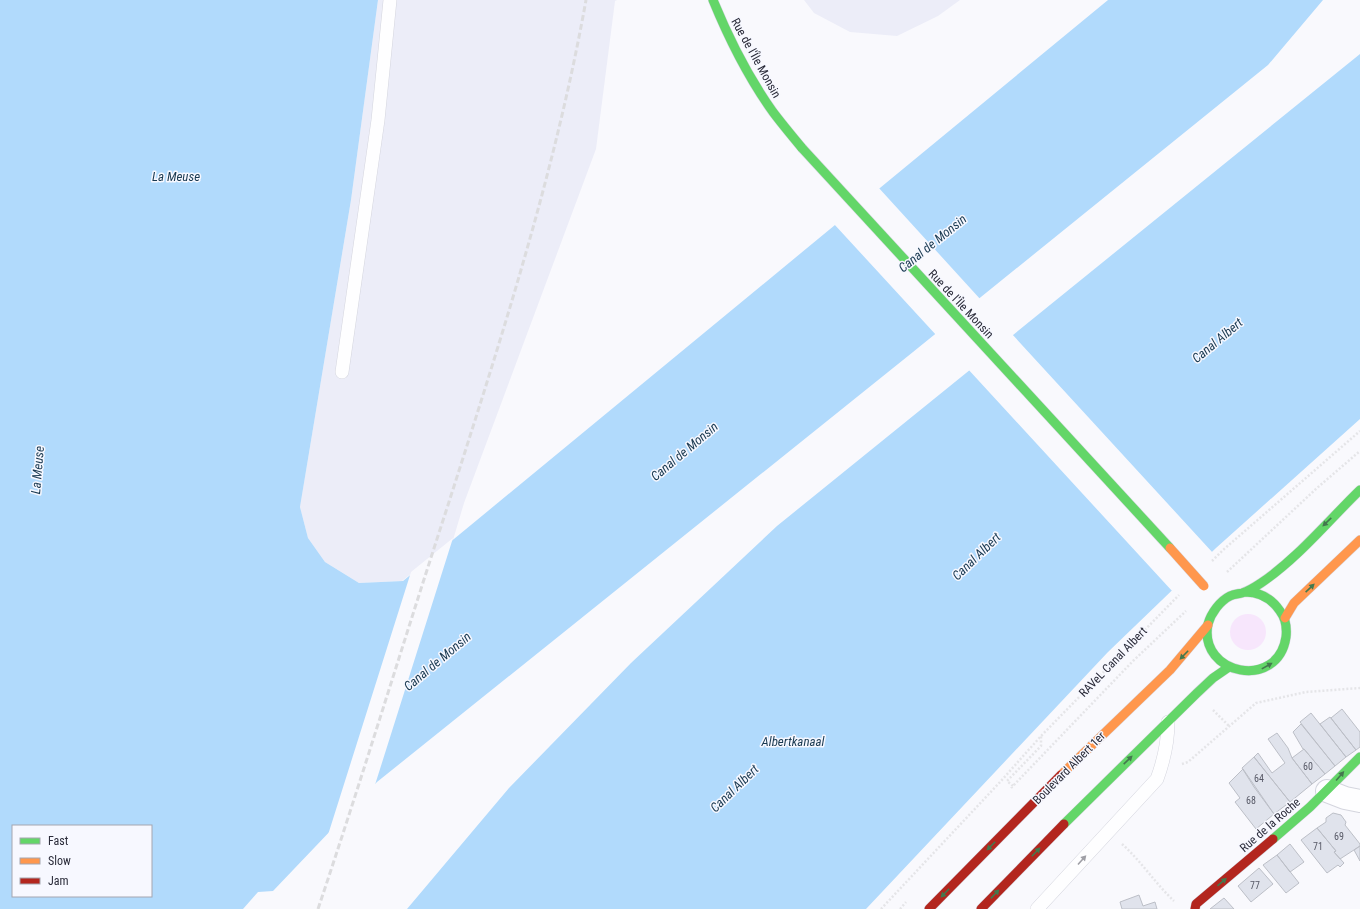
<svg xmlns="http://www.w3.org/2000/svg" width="1360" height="909" viewBox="0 0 1360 909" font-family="'Roboto Condensed',sans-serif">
<rect width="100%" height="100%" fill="#f9f9fd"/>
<!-- built -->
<path fill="#ecedf8" d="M378,0H617L615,1L596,149L464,503L453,540L402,581L359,583L325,562L308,538L300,507L351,200Z
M804,0H960L938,16L897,36L850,32L814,13Z"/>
<!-- green -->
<path fill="#f7e6fc" d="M1230 632a18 18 0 1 1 36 0a18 18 0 1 1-36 0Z"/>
<!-- water -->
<path fill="#b1dafc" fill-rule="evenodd" d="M0,0H378L351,200L300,507L308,538L325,562L359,583L403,581L1108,0H1323L1268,65L913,352L377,782L273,891L258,892L243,909H0ZM13,826H151V896H13Z
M1360,54V419L1216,548L1108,652L866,909H407L509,788L631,663L777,526Z"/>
<!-- pier -->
<path fill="#f9f9fd" d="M878,187L981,300L937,336L834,224Z
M1011,333L1213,553L1173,592L967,368Z
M453,538L374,788L327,838L411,572Z"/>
<!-- building -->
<path fill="#e0e3ec" stroke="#bcbfc7" d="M1342,709L1360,732V747L1356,750L1331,718Z
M1311,713L1346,757L1335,766L1300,722Z
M1330,717L1356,750L1346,757L1320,724Z
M1301,724L1335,766L1325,774L1304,749H1303L1293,732Z
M1277,733L1288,748L1292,758L1312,784L1290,802L1254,757L1258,753L1272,773L1285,763L1268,739Z
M1304,749L1325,774L1312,784L1292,758Z
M1254,757L1290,802L1274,814L1254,787L1242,768Z
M1243,769L1274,814L1256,829L1235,802L1240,798L1229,783Z
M1333,813L1341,815L1346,822L1345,825L1360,844V846L1340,859L1334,852L1336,851L1317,828L1326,822V818Z
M1317,828L1336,851L1334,852L1344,863L1340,867L1338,865L1327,873L1301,840Z
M1290,844L1304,862L1290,872L1277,855Z
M1360,846V861L1354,850Z
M1277,855L1299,883L1286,893L1263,865Z
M1259,868L1273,884L1251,902L1238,886Z
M1139,895L1143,906L1155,902L1157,909H1122L1120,902Z
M1224,898L1234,909H1210Z"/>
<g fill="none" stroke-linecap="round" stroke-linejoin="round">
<!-- lane casing -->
<g stroke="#d4d5de" stroke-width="14">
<path id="lane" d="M342,372L378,120L390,0
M1037,909L1157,779C1164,760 1168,742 1168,722"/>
</g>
<!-- street casing -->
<g stroke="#d4d5de" stroke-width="24">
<path id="street" d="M1327,791L1345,798L1360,801"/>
</g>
<!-- fast casing -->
<g stroke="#d4d5de" stroke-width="10">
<path id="fast" d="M713,0C729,39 748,77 773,112C782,124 792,136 802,148
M1245,592C1260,592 1272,599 1280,611C1286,619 1287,628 1286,637C1278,691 1198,675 1208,624C1211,613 1220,601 1230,596C1234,594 1238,594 1242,593C1249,591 1255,587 1261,583C1298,558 1328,521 1360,490
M1064,824L1197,693L1213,678L1229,667
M1273,839L1310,807L1360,757"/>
</g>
<!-- slow casing -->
<g stroke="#d4d5de" stroke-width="10">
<path id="slow" d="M1285,618L1294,603L1360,540
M1061,775L1170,670L1208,625"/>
</g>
<!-- jam casing -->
<g stroke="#d4d5de" stroke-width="10">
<path id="jam" d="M929,909L1061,775
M981,909L1064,824
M1195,909L1196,904L1273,839"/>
</g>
<!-- path -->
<path stroke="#e5e5e8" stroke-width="2.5" stroke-dasharray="2 2" stroke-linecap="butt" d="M1212,561L1223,550L1360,431
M1227,572L1317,488L1360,451
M1213,710L1229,726
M1182,764L1188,762L1256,703L1306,692L1360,688
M1013,786L1007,781L1041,746V736
M1011,788L1133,661L1186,611
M1122,844C1141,861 1155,883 1174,901
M881,909L1001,781L1041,736L1179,595
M900,909L906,902"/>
<!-- lane -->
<use href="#lane" stroke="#fefeff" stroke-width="13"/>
<!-- street -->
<use href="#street" stroke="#fefeff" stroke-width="22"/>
<!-- fast -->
<use href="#fast" stroke="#63d668" stroke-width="9"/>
<!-- slow -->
<use href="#slow" stroke="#ff974d" stroke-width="9"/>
<!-- jam -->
<use href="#jam" stroke="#b3261e" stroke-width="9"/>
<!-- rail -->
<path stroke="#dcdcde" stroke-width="3" stroke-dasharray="6 3" stroke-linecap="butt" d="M318,909C363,775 404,640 448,505C501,339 555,173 586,0"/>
<!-- fast-bridge casing -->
<g stroke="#d4d5de" stroke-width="10" stroke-linecap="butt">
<path id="fast-bridge" d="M802,148L1170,548"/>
</g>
<!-- slow-bridge casing -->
<g stroke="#d4d5de" stroke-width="10" stroke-linecap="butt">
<path id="slow-bridge" d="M1170,548L1204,586"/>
</g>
<!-- fast-bridge -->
<use href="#fast-bridge" stroke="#63d668" stroke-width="9"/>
<!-- slow-bridge -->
<use href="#slow-bridge" stroke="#ff974d" stroke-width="9"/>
</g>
<!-- one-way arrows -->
<defs><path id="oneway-solid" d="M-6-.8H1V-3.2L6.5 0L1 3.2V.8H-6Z"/></defs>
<g fill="#44784e">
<use href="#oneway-solid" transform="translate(1327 522) rotate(136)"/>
<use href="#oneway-solid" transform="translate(1310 588) rotate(-43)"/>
<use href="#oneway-solid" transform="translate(1184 655) rotate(134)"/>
<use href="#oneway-solid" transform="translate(1267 666) rotate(-29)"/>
<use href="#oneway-solid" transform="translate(1128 760) rotate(-44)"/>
<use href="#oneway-solid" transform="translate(1340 776) rotate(-49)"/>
<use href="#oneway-solid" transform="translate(991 846) rotate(135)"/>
<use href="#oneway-solid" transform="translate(1036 852) rotate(-46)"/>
<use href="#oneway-solid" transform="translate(1222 882) rotate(-41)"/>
<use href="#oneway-solid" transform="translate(945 893) rotate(134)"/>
<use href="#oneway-solid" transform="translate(995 894) rotate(-47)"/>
</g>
<use fill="#9f9fa6" href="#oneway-solid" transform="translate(1082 860) rotate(-48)"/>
<g text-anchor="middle" stroke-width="3" stroke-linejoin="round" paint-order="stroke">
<!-- number labels -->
<g font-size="10" fill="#585a67">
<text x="1308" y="770">60</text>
<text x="1259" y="782">64</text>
<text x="1251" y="804">68</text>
<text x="1339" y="840">69</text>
<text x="1318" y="850">71</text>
<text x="1255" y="889">77</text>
</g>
<!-- street labels -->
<g font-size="12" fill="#2a2b39" stroke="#f7f8ff">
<text transform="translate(756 58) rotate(61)" y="4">Rue de l'Île Monsin</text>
<text transform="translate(961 304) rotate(47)" y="4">Rue de l'Île Monsin</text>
<text transform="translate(1113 662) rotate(-46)" y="4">RAVeL Canal Albert</text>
<text transform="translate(1069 768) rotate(-45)" y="4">Boulevard Albert 1er</text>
<text transform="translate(1270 825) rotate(-41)" y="4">Rue de la Roche</text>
</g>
<!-- water labels -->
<g font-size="13" font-style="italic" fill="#193951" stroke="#f7f8ff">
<text x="176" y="181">La Meuse</text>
<text transform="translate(932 243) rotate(-39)" y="5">Canal de Monsin</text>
<text transform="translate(1217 340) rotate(-40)" y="5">Canal Albert</text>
<text transform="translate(684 451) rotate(-40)" y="5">Canal de Monsin</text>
<text transform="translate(37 470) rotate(-85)" y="5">La Meuse</text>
<text transform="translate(976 556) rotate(-44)" y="5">Canal Albert</text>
<text transform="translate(437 661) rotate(-40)" y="5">Canal de Monsin</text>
<text x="793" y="746">Albertkanaal</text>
<text transform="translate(734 788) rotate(-44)" y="5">Canal Albert</text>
</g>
</g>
<!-- legend -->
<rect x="12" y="825" width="140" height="72" fill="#f7f8ff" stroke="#a5a6b0"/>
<rect x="20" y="838" width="20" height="6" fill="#63d668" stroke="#a5a6b0"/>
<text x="48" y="845" font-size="12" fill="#2a2b39">Fast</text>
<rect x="20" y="858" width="20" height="6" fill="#ff974d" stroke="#a5a6b0"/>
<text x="48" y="865" font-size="12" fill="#2a2b39">Slow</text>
<rect x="20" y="878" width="20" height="6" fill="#b3261e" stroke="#a5a6b0"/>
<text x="48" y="885" font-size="12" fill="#2a2b39">Jam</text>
</svg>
